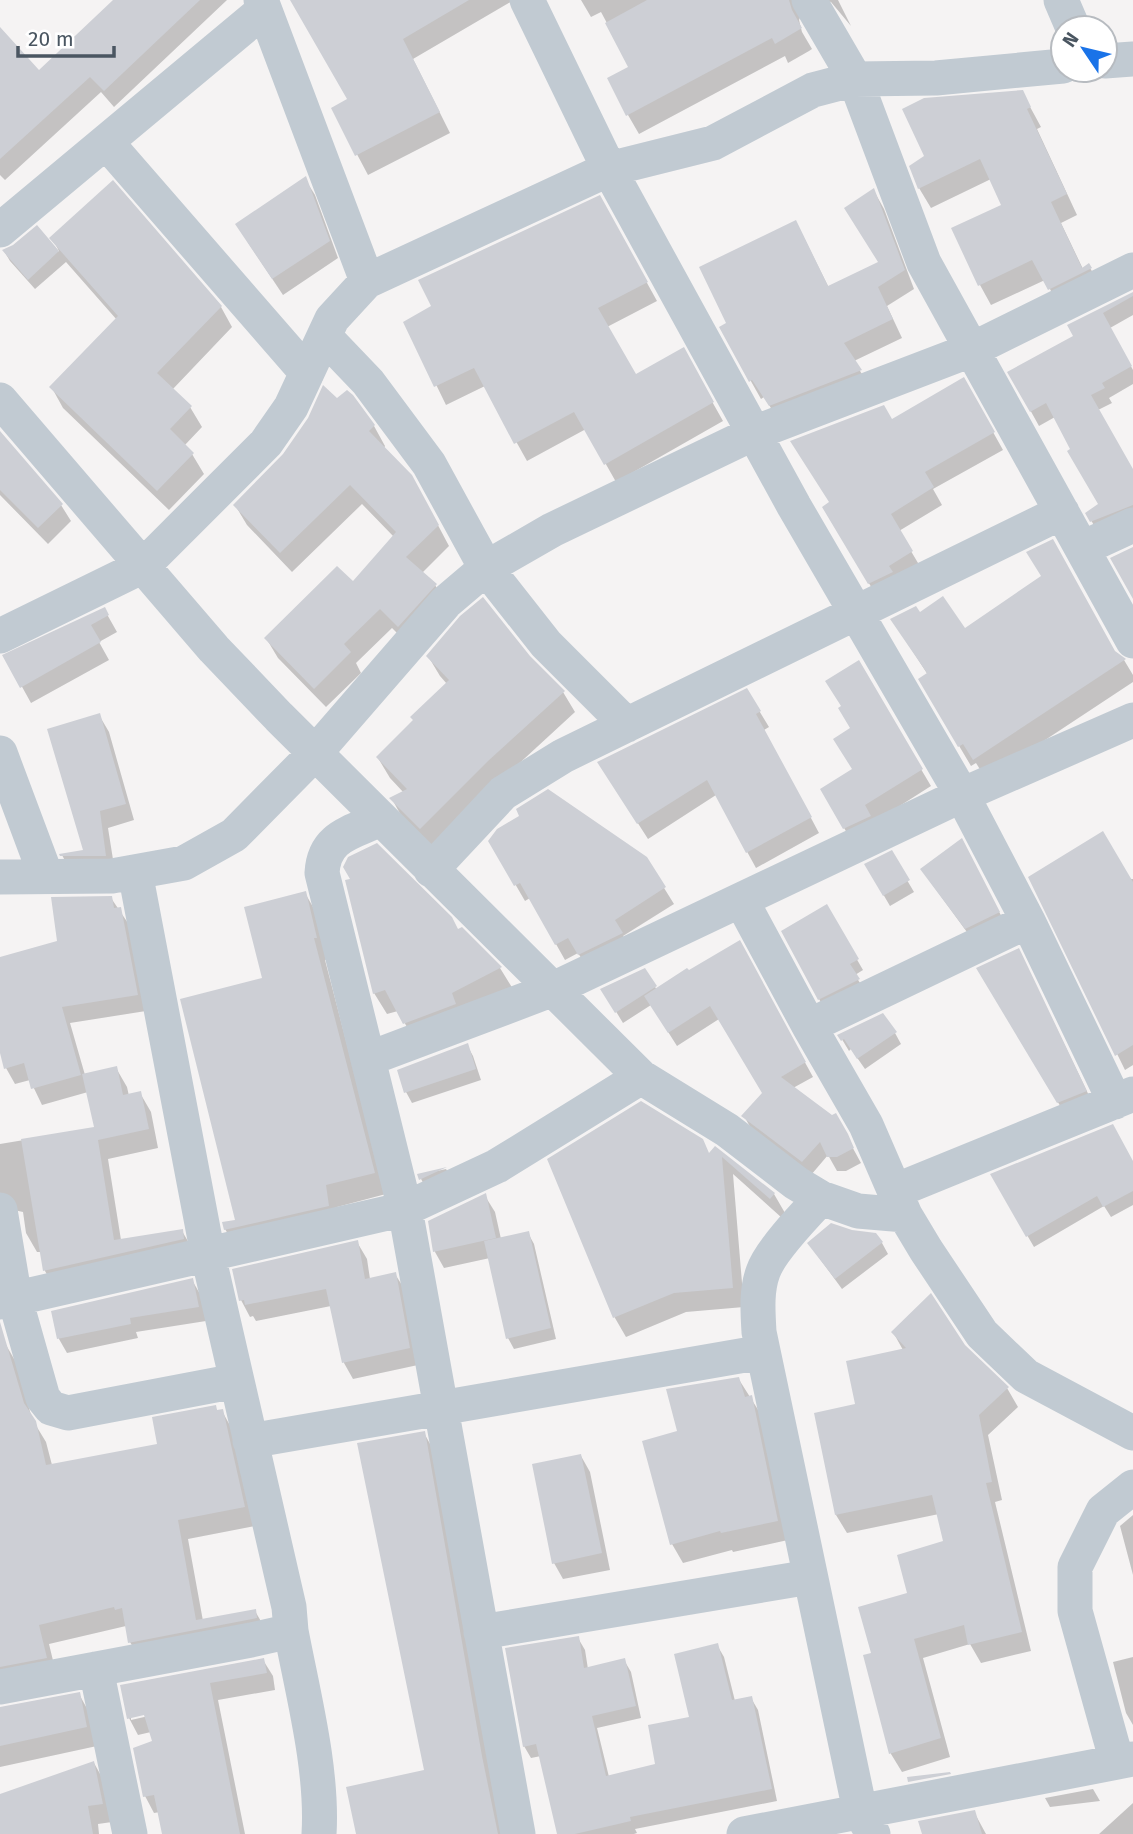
<svg xmlns="http://www.w3.org/2000/svg" width="1133" height="1834" viewBox="0 0 1133 1834" font-family="'Fira Sans',sans-serif">
<rect width="100%" height="100%" fill="#f5f3f3"/>
<!-- shadow -->
<path fill="#0003" fill-rule="evenodd" d="M115,0H227L114,107L101,92L5,180L0,175V50L39,72Z
M292,0H514L413,59L450,133L368,175L333,109L350,100Z
M581,0H818L803,10L799,20L802,32L812,49L809,51L788,63L785,56L639,134L628,115L631,68L601,12L591,17Z
M823,0H838L851,26L831,2Z
M1022,92L1041,127L1037,129L1077,215L1061,223L1083,269L1089,266L1102,289L1061,309L1045,280L991,305L980,285L954,229L1003,206L991,179L931,208L919,188Z
M305,179L315,195L338,258L283,295L247,241Z
M874,191L884,209L914,289L887,306L902,338L854,361L871,389L781,424L764,397L761,399L721,328L729,324L796,222L829,288L880,263Z
M610,216L657,301L607,327L635,377L683,350L723,421L616,482L586,429L527,461L485,386L446,405L406,323Z
M52,238L221,307L232,327L172,390L190,407L202,427L184,446L192,454L204,474L169,510L63,408L52,388L117,320L66,262L35,289L10,261L4,251L57,252L59,251Z
M1133,294V315L1110,328L1133,370V384L1109,398L1112,403L1098,410L1133,472V521L1100,536L1087,513L1100,505L1055,417L1039,426L1009,372L1075,336L1069,326Z
M964,380L1003,450L933,489L942,505L899,531L921,568L879,600L824,508L831,503L892,421Z
M351,396L374,426L385,446L384,448L423,497L449,546L422,573L435,585L447,605L410,646L392,628L356,663L361,673L326,707L278,658L266,638L353,584L394,537L362,504L292,572L247,525L235,505L337,400Z
M0,434L61,505L71,521L48,544L0,495Z
M104,609L117,632L99,642L109,660L31,703L5,656Z
M920,615L965,630L1115,653L1124,660L1133,675V682L986,779L976,763L971,766L920,680L928,675L892,619Z
M428,656L529,658L563,692L575,712L499,782L432,848L403,819L392,799L404,793L390,778L378,758L447,684L440,676Z
M858,663L931,786L873,823L854,845L822,790L854,770L852,729L843,707Z
M747,691L769,727L764,730L819,833L756,868L716,795L648,839L609,778Z
M99,715L109,732L134,820L108,828L115,872H71L62,855L85,851Z
M490,841L646,859L674,904L623,936L631,950L589,970L578,953L565,960L530,898L525,901Z
M967,851L1005,923L972,939L929,880Z
M891,853L914,892L890,906L866,865Z
M1030,877L1133,879V1065L1125,1070Z
M352,880L458,931L461,929L500,968L513,989L417,1045L398,1011L387,1014L374,993Z
M305,893L317,914L328,959L325,960L386,1194L337,1207L238,1251L225,1229L238,1222L264,979Z
M111,898L130,926L146,1011L70,1023L85,1075L116,1068L127,1087L129,1096L140,1093L151,1112L158,1148L108,1159L121,1240L182,1231L193,1250L56,1290L45,1271L41,1252H37L26,1233L23,1212L9,1209L0,1213V1144L96,1128L88,1092L42,1105L30,1080L15,1084L6,1068L0,1046V959L59,943Z
M826,906L863,970L855,975L865,991L825,1010L783,932Z
M739,942L813,1077L793,1088L843,1130L861,1163L846,1171H837L828,1155L811,1175L752,1130L744,1116L764,1093L719,1019L677,1046L651,1005L623,1023L609,1000L644,970L657,990Z
M1027,967L1095,1108L1068,1119L978,969Z
M895,1033L901,1044L865,1069L851,1049L849,1051L840,1036Z
M467,1045L473,1056L481,1080L412,1103L406,1092Z
M715,1148L774,1194L785,1213L782,1218L733,1174L744,1307L686,1312L626,1337L615,1318L550,1159L710,1155Z
M1133,1164V1205L1111,1217L1104,1206L1034,1247L992,1175Z
M446,1169L455,1184L430,1196L419,1175Z
M485,1196L495,1212L501,1239L528,1233L534,1244L556,1339L514,1349L508,1338L490,1258L444,1268L435,1252L430,1222Z
M357,1242L367,1259L370,1279L395,1274L405,1290L418,1365L353,1379L344,1363L331,1306L256,1321L253,1316L250,1317L241,1300Z
M882,1243L888,1254L842,1289L809,1244Z
M192,1280L200,1294L206,1321L136,1332L138,1338L67,1353L59,1339L53,1312Z
M893,1332L964,1347L1007,1388L1018,1407L988,1435L1002,1500L995,1502L1031,1651L981,1663L970,1644L923,1658L950,1757L902,1772L891,1754L865,1656L873,1654L910,1594L946,1542L939,1514L847,1533L836,1515L857,1406L903,1350Z
M6,1345L17,1364L32,1419L46,1442L52,1465L159,1445L215,1407L218,1412L222,1411L233,1431L255,1526L188,1539L203,1621L255,1611L266,1630L141,1661L130,1642L126,1626L49,1644L57,1677L0,1690V1346Z
M738,1378L762,1416L788,1540L733,1552L732,1550L683,1563L672,1544L679,1432Z
M424,1433L434,1451L504,1834H358L426,1772Z
M581,1456L590,1472L610,1570L563,1579L554,1563Z
M1133,1515V1575L1120,1526Z
M578,1638L585,1650L588,1669L624,1660L631,1672L641,1718L597,1728L609,1777L657,1765L691,1718L717,1645L724,1657L735,1701L751,1698L758,1710L777,1801L635,1829L637,1833L634,1834H559L541,1756L531,1758L524,1746Z
M1133,1657V1725L1126,1713L1113,1662Z
M263,1660L273,1676L275,1690L218,1700L245,1834H164L160,1812L154,1813L145,1796L135,1749L154,1742L151,1732L138,1735L129,1718L122,1686ZM153,1712V1715L131,1720V1716Z
M79,1694L90,1714L97,1746L0,1767V1708Z
M94,1763L104,1781L112,1822L98,1824L99,1834H0V1796Z
M1093,1789L1100,1801L1050,1807L1045,1798Z
M1133,1803V1834H1099Z
M974,1812L986,1834H924Z"/>
<!-- building -->
<path fill="#cdcfd5" d="M113,0H200L104,91L90,77L0,159V27L39,70Z
M290,0H469L403,39L440,112L355,156L331,108L347,99Z
M647,0H789L792,10L802,28L775,44L772,38L626,116L607,78L628,67L605,23Z
M1023,90L1031,107L1027,109L1067,194L1051,202L1082,268L1089,263L1092,268L1048,290L1032,260L978,286L951,228L1001,205L980,159L918,189L909,166L924,156L902,109L924,98Z
M306,176L330,241L272,279L235,224Z
M113,180L222,306L157,373L192,406L170,429L194,453L157,491L49,387L118,316L49,238Z
M874,188L905,270L878,287L893,319L844,343L862,370L769,406L752,380L749,382L719,327L726,323L699,267L796,220L828,286L878,262L844,208Z
M600,195L648,282L598,308L636,374L684,347L714,402L604,465L574,412L514,444L474,368L434,387L403,322L431,306L418,280Z
M37,225L59,251L28,280L2,250L13,245Z
M1133,292V296L1103,313L1132,366L1102,383L1105,388L1091,395L1133,469V505L1090,522L1085,513L1098,504L1067,451L1070,449L1046,403L1030,412L1007,372L1073,336L1067,325Z
M964,377L995,432L925,472L934,487L891,514L913,551L889,566L893,572L868,584L822,507L829,502L790,441L884,405L892,419Z
M323,385L337,398L347,390L353,395L375,425L369,431L412,475L439,525L406,557L437,584L398,627L380,609L344,644L351,652L314,689L264,638L337,566L353,581L396,532L350,485L280,553L233,505L283,454L308,418Z
M0,431L63,504L38,528L0,490Z
M1053,539L1115,651L1126,659L973,760L963,744L958,747L918,679L927,673L890,619L916,606L920,612L943,596L965,628L1041,576L1026,552Z
M1133,547V599L1110,558Z
M483,597L530,656L565,691L488,761L420,829L389,798L407,789L376,757L413,720L410,717L449,680L426,656L460,616Z
M105,607L109,615L91,625L101,642L20,688L2,655Z
M859,660L923,769L865,805L871,816L843,829L820,789L852,769L833,739L850,728L838,708L841,706L825,681Z
M747,688L761,711L756,714L812,817L746,853L707,780L637,824L597,762Z
M100,713L126,804L100,811L106,856H60L59,854L83,850L47,729Z
M548,789L647,857L666,887L615,920L623,933L578,955L568,938L555,945L520,883L514,886L488,841L497,829L519,816L516,809Z
M1103,831L1133,882V1045L1115,1056L1028,877Z
M962,838L1000,912L965,929L920,869Z
M377,843L452,917L458,929L462,927L502,967L452,993L456,1004L403,1024L385,990L373,994L345,880L350,879L343,867L348,857Z
M892,850L910,880L883,896L864,864Z
M306,891L317,938H314L375,1173L326,1185L329,1206L224,1230L222,1222L235,1220L180,999L262,978L244,907Z
M112,896L114,908L121,907L138,995L62,1007L81,1075L31,1089L24,1063L4,1069L0,1053V957L57,941L51,897Z
M827,904L859,959L850,964L860,979L818,1000L781,931Z
M740,940L806,1062L781,1077L832,1115L836,1113L848,1134L854,1148L837,1157H827L820,1142L802,1162L741,1116L762,1093L710,1006L668,1033L644,996L687,968L689,970Z
M1019,948L1087,1091L1057,1103L976,968Z
M645,968L657,986L615,1013L600,989Z
M883,1013L897,1032L857,1059L844,1039L841,1041L837,1035Z
M468,1043L476,1069L404,1093L397,1070Z
M117,1066L123,1095L141,1091L149,1129L98,1140L114,1240L183,1229L184,1239L43,1271L21,1139L94,1127L82,1074Z
M641,1101L703,1139L709,1153L715,1146L775,1193L770,1199L722,1157L733,1288L674,1293L613,1318L547,1159Z
M1113,1124L1133,1161V1191L1103,1207L1097,1196L1026,1237L990,1174Z
M447,1167L419,1180L417,1174Z
M486,1193L496,1238L433,1252L428,1221Z
M831,1223L852,1230L876,1233L883,1242L835,1279L807,1243Z
M529,1231L551,1328L506,1339L484,1241Z
M358,1240L365,1279L396,1272L410,1348L342,1363L326,1289L245,1305L244,1300L239,1301L232,1269Z
M193,1278L199,1307L130,1318L131,1324L57,1339L51,1311Z
M931,1293L965,1345L1009,1387L979,1415L992,1482L986,1483L1022,1632L968,1645L964,1625L914,1639L941,1738L889,1754L863,1655L871,1653L858,1607L907,1593L897,1555L943,1541L932,1495L835,1515L814,1413L855,1404L846,1361L906,1348L891,1332Z
M0,1322L24,1403L36,1421L46,1465L157,1444L152,1417L216,1405L217,1410L223,1409L245,1507L178,1520L196,1620L256,1609L257,1618L128,1643L122,1608L115,1610L114,1607L39,1625L47,1658L0,1667Z
M739,1377L745,1397L752,1395L778,1521L721,1533L720,1531L670,1545L642,1441L677,1431L666,1389Z
M425,1431L482,1756L498,1834H356L346,1787L424,1770L357,1443Z
M581,1454L602,1553L552,1564L532,1464Z
M579,1636L584,1668L625,1658L636,1706L592,1716L606,1776L655,1764L648,1725L689,1717L674,1654L718,1643L732,1700L752,1696L772,1789L630,1817L631,1821L575,1834H557L536,1744L523,1747L505,1648Z
M264,1658L267,1673L210,1683L240,1834H162L154,1795L143,1797L133,1748L152,1741L144,1715L127,1719L120,1685Z
M80,1692L87,1727L0,1746V1707Z
M94,1761L103,1804L88,1806L93,1834H0V1794Z
M950,1772L951,1774L908,1782L907,1777Z
M975,1810L982,1834H922L918,1821Z"/>
<g fill="none" stroke-linecap="round" stroke-linejoin="round">
<!-- street -->
<path stroke="#c1cad2" stroke-width="35" d="M261,0L367,281
M527,0L609,169L794,506L962,795L1028,921L1115,1102
M809,0L855,79L924,263L1133,641
M1061,0L1073,28
M1105,61L1133,59
M106,142L307,373
M0,230L264,10
M324,336L368,382L429,464L486,568L546,644L627,725
M0,400L214,649L279,717L641,1077L727,1130L796,1183L821,1198L858,1211L905,1215L926,1250L982,1334L1026,1376L1133,1433
M1083,548L1133,525
M0,636L143,566L266,443L291,407L332,319L367,281L609,169L713,143L813,90L855,79L936,78L1063,66
M0,753L46,876
M381,819C351,833 324,836 322,873L405,1209L518,1834
M431,870L503,793L563,756L1062,512
M0,877L112,876L184,863L234,835L315,753L446,602L486,568L552,530L754,433L971,350L1133,270
M741,900L809,1026L866,1125L905,1215
M809,1026L1028,921
M368,1059L551,990L962,795L1133,720
M895,1191L1133,1094
M821,1198C805,1215 770,1251 763,1272C756,1291 758,1313 759,1332L860,1811L873,1834
M0,1210L15,1299L43,1398L51,1408L68,1413L236,1381
M0,1302L405,1209L497,1166L641,1077
M250,1441L763,1352
M291,1631C303,1694 323,1770 319,1834
M481,1632L810,1577
M96,1669L130,1834
M0,1687L251,1640L291,1631L289,1607L208,1255L135,872
M1117,1762L1075,1611V1567L1103,1511L1133,1487
M744,1834L1133,1759"/>
</g>
<!-- north arrow -->
<g transform="translate(1084 49) rotate(305)"><circle r="33" fill="#ffffff" stroke="#b7bbc0" stroke-width="2"/>
<path d="M0-5L12 26L0 18L-12 26Z" fill="#1a73e8"/>
<text y="-10" font-size="19" font-weight="bold" text-anchor="middle" fill="#4a5661">N</text>
</g>
<!-- scale -->
<path d="M18 46v10h96v-10" fill="none" stroke="#4a5661" stroke-width="3.5"/>
<text x="28" y="46" font-size="21" fill="#4a5661" stroke="#ffffff" stroke-width="5" paint-order="stroke">20 m</text>
</svg>
